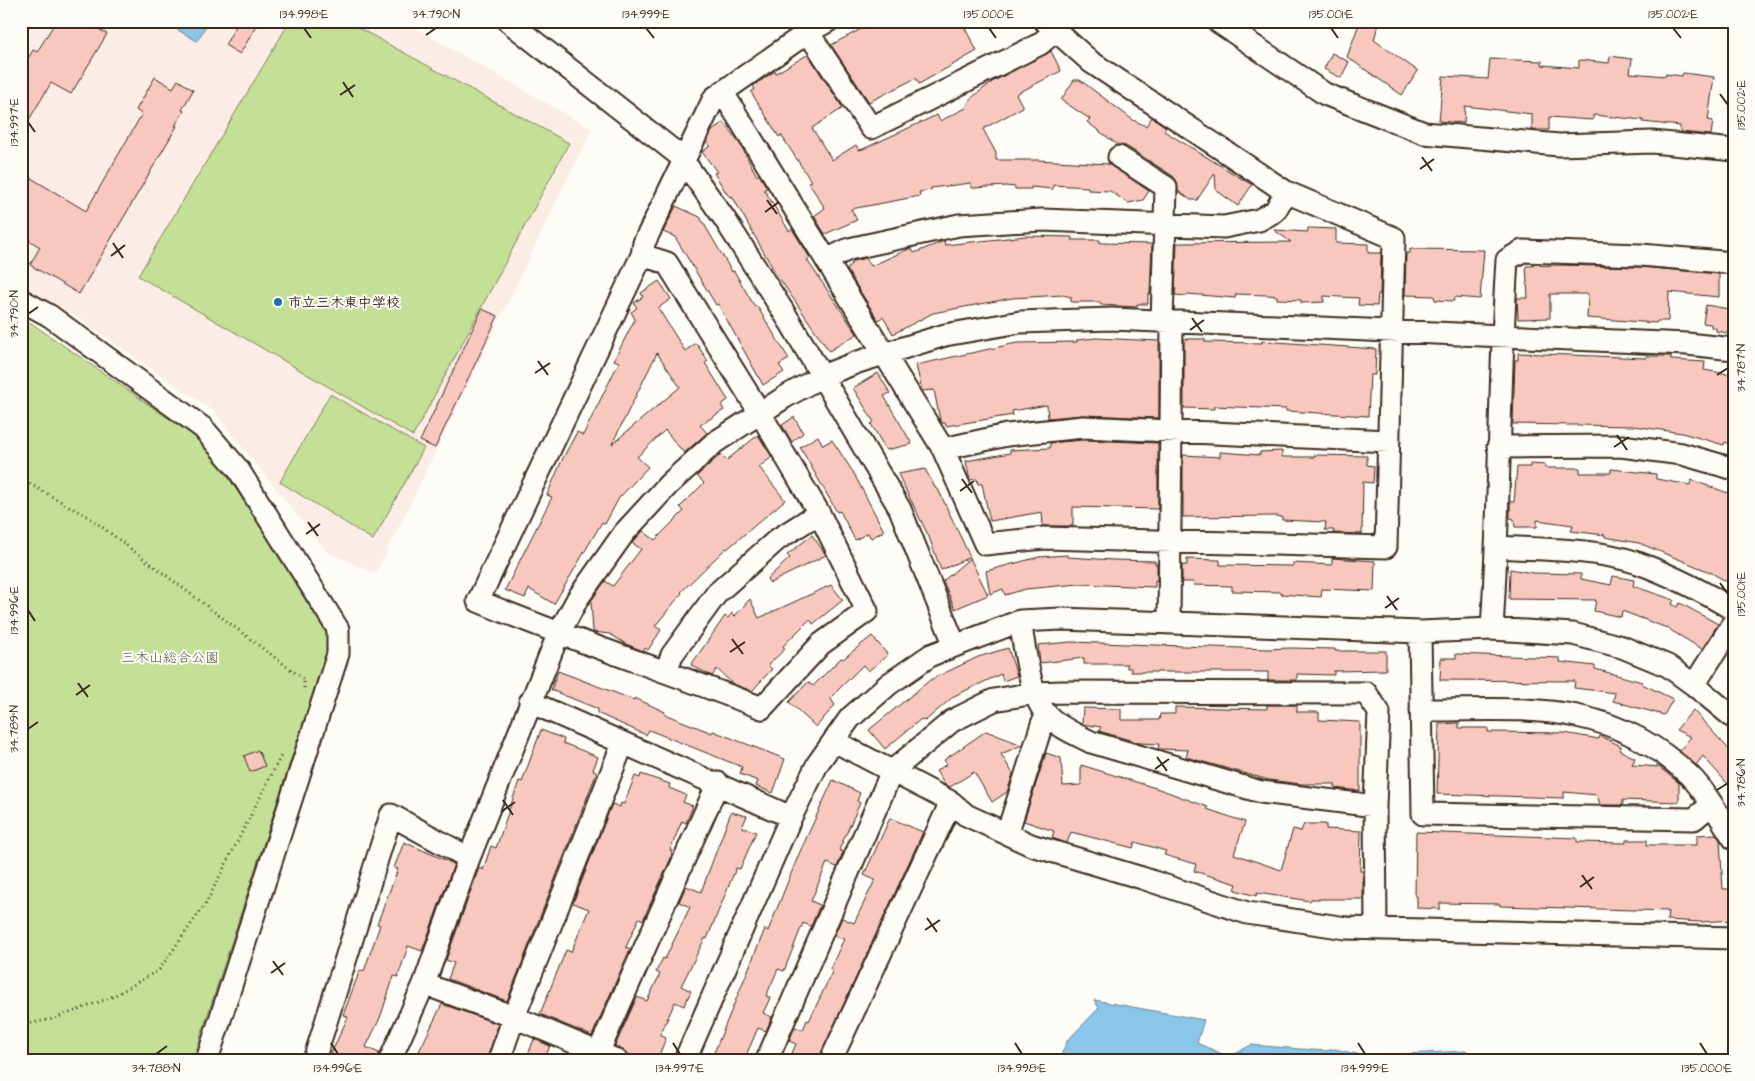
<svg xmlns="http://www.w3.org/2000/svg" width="1755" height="1081" viewBox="0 0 1755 1081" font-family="'Architects Daughter','Klee One',sans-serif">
<rect width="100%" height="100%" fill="#fdfcf7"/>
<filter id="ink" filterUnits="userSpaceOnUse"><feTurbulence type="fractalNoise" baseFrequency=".02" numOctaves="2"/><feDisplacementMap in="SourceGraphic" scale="10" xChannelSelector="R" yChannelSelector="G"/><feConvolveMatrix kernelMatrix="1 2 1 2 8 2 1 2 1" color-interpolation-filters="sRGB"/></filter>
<g filter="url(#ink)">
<!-- built -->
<path fill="#fcece6" d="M21,21H403L592,129L376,574L327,552L213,411L75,316L21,287Z"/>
<!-- green -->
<path fill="#c4df96" stroke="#80845a" d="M290,21H346L569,143L413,436L138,276Z
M21,316L207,445L332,634L193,1060H21Z
M330,394L424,448L373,540L280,482Z"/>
<!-- water -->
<path fill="#8ac5ea" stroke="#6a8798" d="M162,21H209L197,41Z
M1094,1000L1204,1020L1197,1043L1229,1057L1251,1045L1325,1051L1335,1049L1366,1056L1465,1051L1491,1060H1059L1067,1041L1099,1008Z"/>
<!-- building -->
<path fill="#f8c8bf" stroke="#3b2a1e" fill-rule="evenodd" d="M56,21H86L107,34L71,94L51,83L21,133V70L33,50L37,52Z
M239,21H259L240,54L225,45Z
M876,21H961L977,51L919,84L916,78L869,102L831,45Z
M1360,21H1379L1374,40L1418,71L1402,95L1347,57Z
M1051,51L1061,71L1016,94L1023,107L983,129L996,153V160H1037L1109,164L1149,191L1143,200L1128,203L1110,191L1088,190V187L1053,185V189L1031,187V189H1015V187L1006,186L972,188L971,183L931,188V190L919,192L920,196L851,209L857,220L825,234L814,216L825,208L808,182L811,181L781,135L779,137L751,92L755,89L753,86L775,71L776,73L807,55L810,58L843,108L812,128L832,160L856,145L859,150L863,149L937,115L940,121L966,108L970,99L992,82Z
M1332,53L1349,62L1341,78L1324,69Z
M1610,56L1632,59L1630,73L1666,76V74L1682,76L1683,73L1714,77L1708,120L1713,121L1711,135L1680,132V126L1643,122V120L1593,115V120L1549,117V130H1532V114L1465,106L1464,123L1439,121L1443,76L1488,79L1490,59L1542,61V65L1579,68V60L1609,63Z
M155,77L173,88L178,80L193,90L182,110L184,111L175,126H177L79,294L30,265L40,247L21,235V172L86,211L142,114L136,110Z
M1074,80H1080L1133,120L1146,126L1152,117L1166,127L1164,131L1252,185L1238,206L1216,190L1215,173L1197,200H1191L1178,191L1177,182L1173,176L1126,146L1118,145L1087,122L1090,119L1061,100Z
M724,122L741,146L757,176L759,174L767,188L764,189L789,231L792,229L810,258L807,260L857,334L829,351L775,272L732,196L730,197L727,194L714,173L717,172L702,152L710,146L707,142L712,131Z
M676,206L700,217L732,272L734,271L755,307L757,306L789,359L779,365L784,372L763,385L718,304L716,305L675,237L663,232Z
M1308,228L1336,229V243L1368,244V253H1381L1380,294H1378L1377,306L1358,305L1359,298L1324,296V302L1301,303V300L1277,299V296L1268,295L1236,294L1235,298L1188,294L1187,296L1175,295L1177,243L1291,242L1274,230L1308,232Z
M1026,236L1072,237V240H1100V243L1152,244L1150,294H1148V304H1137V307L1101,305L1100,302H1071V297L1063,295L1012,298L933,313L893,334L883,317L878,320L847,270L853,261L866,258L871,266L911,248L914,253L944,241L945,245Z
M1410,249L1484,250L1480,299L1455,297L1454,301L1435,300L1434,296L1405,295L1406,253H1410Z
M1557,265L1640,267L1719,274V297L1669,292L1668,321H1657L1656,323L1587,318L1588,294H1550V318L1518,319L1517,298H1528L1526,266Z
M659,281L671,299L658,308L685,351L696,343L708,361L705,363L728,400L721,405L724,410L700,425L707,433L684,453L665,430L637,457L648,467L619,498L605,524L602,522L554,604L529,589L525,598L505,590L552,497L547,495L563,458L577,432L583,435L619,362L614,360L635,319L631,312L637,308L634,303L643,297L641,293ZM657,353L680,387L612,444Z
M1706,305L1734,310V334L1716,331V328L1711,327V324L1703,323Z
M482,309L498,316L435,448L420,441Z
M1096,338L1159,341V418L1083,415L1048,418L1047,405L1012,411L1013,415L946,426L945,423H942L940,420L934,390L922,391L916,365L1017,343L1077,342V340Z
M1184,339H1205V342L1262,343V341L1376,349L1375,375H1370L1368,416L1286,411V409L1214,406V409L1184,408Z
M1518,353L1646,358V356H1671V360L1705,362L1704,370L1734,375V446L1725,442L1724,445L1682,433L1634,426L1513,424L1515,360H1518Z
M878,373L890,393L884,396L912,444L886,450L871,424L874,422L853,388Z
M794,417L803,433L792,442L782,425Z
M758,435L772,457L759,467L785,500L727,549L726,548L681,592L682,593L655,626L661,630L648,650L645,648L643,651L626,644L610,634L593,632L591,601L605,581L613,586L641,549L632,543L634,541L643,531L655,540L684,511L680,507L704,483L697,476L721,454L727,460Z
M818,436L823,445L832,440L853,472L884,531L871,538L868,533L855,540L840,511L837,512L800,447Z
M1083,440L1158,443V509L1073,507V526H1043L1042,512L990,521L982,484H978L977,479L970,480L966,461L1010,453V450L1050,448V443Z
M1282,451V457H1314V455L1367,456V465L1374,466L1373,483L1363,482L1362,534L1333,533L1334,530H1325L1326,522L1282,520V517L1277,516L1183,517V455L1220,457V452L1260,455V452Z
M1530,464L1545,465V468H1580V473H1611V469L1656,474V479L1690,485L1691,480L1734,495V586L1710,572L1639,543L1605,537V535L1571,531L1573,525L1537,520V527H1515L1514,519L1510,518V502H1514L1517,467H1530Z
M925,469L936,489H938L970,557L941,570L929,537L898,474Z
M812,535L826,555L770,583L767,579L790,558L787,555Z
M1067,555V557L1113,560L1155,561V564H1157V581L1155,580V587L1079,584L1026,589L1005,595L1003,589L990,594L986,571L1039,557Z
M970,558L988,595L955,609L943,581Z
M1332,558L1375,561L1374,591L1322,589L1321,597L1281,594V592L1232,591V586L1193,585L1194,582H1182V565H1187V559L1220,560V565L1293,566V563L1332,565Z
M1510,569L1533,573L1581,574V579L1611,585L1613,576L1634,580L1633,586L1674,600L1672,604L1677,607L1680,603L1718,624L1702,649L1667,628L1622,611L1621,617L1594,611L1596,600L1509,599Z
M831,585L843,600L813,624L810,619L783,646L785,649L768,665L772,669L752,691L733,684L717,669L712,676L691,665L725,616L728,618L732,613L735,616L750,599L759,618Z
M872,636L888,655L868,671L863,665L830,698L835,705L816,727L789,702L808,682L813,686L841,658L843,659Z
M1071,642L1268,649L1291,648L1335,649V651H1386V670L1334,671V675L1297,674V680H1268V672H1131V668H1127V664H1084V658L1040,663L1038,645Z
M1008,648L1017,676L1003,681L1001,674L954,696L925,721L921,719L885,749L869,730L930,680L978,657Z
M1456,654L1560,658V662L1595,666V669L1642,682V684L1673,699L1664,715L1613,701L1615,693L1574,688L1575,681L1440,680L1441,658H1456Z
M558,671L634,700L635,698L665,712L664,714L712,733L713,731L785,759L773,793L756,786L758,781L740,774L742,767L649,730L646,735L597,713L598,709L551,690Z
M1267,705H1297V712H1319V720L1360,722V791L1335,788V784H1301L1269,780L1186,757L1188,750L1161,749H1158L1159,744L1140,743L1099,731L1101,727L1082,724L1083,708L1121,709V720H1159L1160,714H1175V707L1267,709Z
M1693,710L1734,755V791L1703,756L1696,765L1679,751L1691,737L1676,730Z
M1459,723V728H1488V732L1564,733L1599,739L1600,736L1621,746L1619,750L1635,758L1632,765L1659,767L1679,783V802L1623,800V805H1600L1597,795L1564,792V798L1437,794L1439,724Z
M541,730L564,739L563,743L598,757L593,770L597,772L507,1001L448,979L454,963L446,960L479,868L483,870L491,846L496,848L519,781L522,782Z
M986,731L1022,745L1001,754L1013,774L1007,792L992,802L974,772L950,787L945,785L936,771L947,764L944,760Z
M258,750L265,766L250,772L244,756Z
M1046,753L1061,758L1063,786L1081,785V765L1162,790L1208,807L1207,809L1245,822L1234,854L1281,870L1293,829L1301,831L1304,824H1326V829L1361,831L1360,871H1363V899H1311L1310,901L1257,893L1256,896L1235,890L1237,884L1194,871L1196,864L1164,855L1166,851L1135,842L1133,848L1071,832L1067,843L1052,838L1054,831L1024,821Z
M641,774L670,784L669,788L686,795L683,802L693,806L686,823L682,821L670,850L672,851L671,858L643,920L639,918L626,947L630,949L592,1036L540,1014L566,950L571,952L589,909L573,903L612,804L620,807L621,803L624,804L635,776L640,778Z
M833,780L860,793L857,801L860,803L839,850L843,852L837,867L827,863L811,901L820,905L811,926L803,923L784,971L778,969L766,996L770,998L763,1013L772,1017L766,1031L758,1028L744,1060H711L765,929L768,931L799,854Z
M731,812L747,816L742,827L756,832L740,869L736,868L707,939L705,938L681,986L691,991L684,1006L675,1002L660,1035L666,1038L657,1060H632L633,1056L615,1046L637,997L647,1001L660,974L656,972L663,958L665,959L690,907L679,902L686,886L701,892Z
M890,818L923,832L818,1060H789L796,1044L789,1041L795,1027L803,1030L807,1020L809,1021L833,970L830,969L844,939L834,936L842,918L854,923L875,880L864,875Z
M1416,832L1577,838V842L1626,843V840H1647V845H1697V835L1716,834L1720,840L1723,889H1734V920L1700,922L1667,920L1668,911L1500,906V904L1440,903V909L1417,908V896H1415Z
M404,842L454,864L422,951L408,946L398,977L394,976L380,1018L366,1047L379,1053L378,1060H328L348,1017L343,1015L360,970L364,971L380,925L377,924L398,869L394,868Z
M442,1004L498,1024L487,1060H415Z
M534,1039L550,1046L544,1060H512L514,1055L526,1060Z"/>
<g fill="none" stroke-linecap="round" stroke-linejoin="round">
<!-- minor casing -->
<g stroke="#3b2a1e" stroke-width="25">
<path id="minor" d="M508,21L680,156L724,218L790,322L900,509L955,646
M1217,21L1325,94L1424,133L1559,145L1652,142L1734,150
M808,32L871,128L1040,44L1056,30
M723,93L943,449L985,544L1044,538L1386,547L1394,238L1286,192L1091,62L1045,21
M1119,157L1166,187L1162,322
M642,255L667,263L760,413L819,513L867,611L821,644L762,708C667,671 571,640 478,601Z
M642,255L644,243L714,98L808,32L828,21
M826,260L849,249L959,225L1042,220L1224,227L1259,220L1275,211L1286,192
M21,300L50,316L203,428L238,469L338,629V654L207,1060
M1498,447L1621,446L1682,454L1734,469
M943,449L1007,435L1083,427L1389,441
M1497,547C1543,550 1593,548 1638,563C1671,575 1704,592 1734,610
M1020,621C1025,648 1029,696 1048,716C1060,728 1077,735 1091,742L1261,792L1375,806
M1169,623L1172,322
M1492,629C1500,506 1499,383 1507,260L1522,251L1641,255L1734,263
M1420,632L1423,814L1694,819L1711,805
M666,671L672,655L717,593L778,539L819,513
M1694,685L1734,622
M530,702L791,817
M1421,710C1525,710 1608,698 1690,776C1707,793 1720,818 1734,839
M834,741L951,802L966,815L1031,845L1142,878L1247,913L1346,928L1734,938
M1007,834L1042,724L1048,716
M424,984L514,1017L616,1060
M314,1060L391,815L469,858
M390,1060L424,984L469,858L558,635L578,598L624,533L669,484L714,443L785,397L822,376L858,362L945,335L1020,322L1112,319L1687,344L1734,349
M499,1060L514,1017L623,743
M595,1060L718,783
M685,1060L791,817L818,763L850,718L889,684L931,655L1020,621L1061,619L1420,632L1492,629L1573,634L1622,647L1668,666L1694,685L1734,718
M767,1060L892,771L952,721L994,700L1035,693L1062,692L1366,693L1379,712L1375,806L1376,928
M831,1060L951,802"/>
</g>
<!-- path -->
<path stroke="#3b2a1e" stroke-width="3" stroke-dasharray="1 4" stroke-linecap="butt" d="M21,479L90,518L306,681
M304,688V681
M21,1025L53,1019L110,998L159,970L206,903L282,754"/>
<!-- minor -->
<use href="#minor" stroke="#fdfcf7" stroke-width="21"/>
</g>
</g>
<!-- ticks -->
<path fill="none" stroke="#3b2a1e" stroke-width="2" d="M304,28L311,38M646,28L654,38M989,28L996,38M1331,28L1338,38M1673,28L1681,38M426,35L436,28M343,82L353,97M1720,94L1728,105M340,95L355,85M28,122L35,132M1422,157L1432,171M1420,169L1434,159M767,200L777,214M765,212L779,202M113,243L123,258M111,256L125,245M28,314L38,307M1192,318L1202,332M1190,330L1204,320M538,361L548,375M535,373L550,363M1717,375L1728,368M1617,435L1627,450M1614,447L1629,437M962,479L972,493M960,491L974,481M308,522L318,536M306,534L320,524M1720,583L1728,594M1387,596L1397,610M1385,608L1399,598M28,610L35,621M732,639L743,654M730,652L745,642M78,683L88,697M76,695L90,685M28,729L38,722M1157,757L1167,771M1155,769L1169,759M1717,790L1728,783M503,800L513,815M501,812L515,802M1582,875L1592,889M1580,887L1594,877M927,918L937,932M925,930L940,920M273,961L283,975M271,973L285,963M331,1043L338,1054M673,1043L680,1054M1015,1043L1022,1054M1358,1043L1365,1054M1700,1043L1707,1054M156,1054L167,1046"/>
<!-- markers -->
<circle fill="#1f6fb2" stroke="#fdfcf7" stroke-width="2" cx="278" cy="302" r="5"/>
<g text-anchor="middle" stroke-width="4" stroke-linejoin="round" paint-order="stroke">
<!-- poi labels -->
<g font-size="14" font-weight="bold" fill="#3b2a1e" stroke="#fdfcf7" text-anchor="start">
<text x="288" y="307">市立三木東中学校</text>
</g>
<!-- park labels -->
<g font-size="14" fill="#5d573c" stroke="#fdfcf7">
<text x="170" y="662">三木山総合公園</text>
</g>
</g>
<!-- margin -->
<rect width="1755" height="1081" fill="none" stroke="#fdfcf7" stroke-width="55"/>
<rect x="28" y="28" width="1700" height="1026" fill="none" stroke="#3b2a1e" stroke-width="2"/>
<g font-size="12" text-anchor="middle" fill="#3b2a1e">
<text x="304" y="18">134.998°E</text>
<text x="436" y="18">34.790°N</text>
<text x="646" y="18">134.999°E</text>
<text x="989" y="18">135.000°E</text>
<text x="1331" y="18">135.001°E</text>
<text x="1673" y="18">135.002°E</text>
<text transform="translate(1741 105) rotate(-90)" y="4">135.002°E</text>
<text transform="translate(14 122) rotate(-90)" y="4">134.997°E</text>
<text transform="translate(14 314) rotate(-90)" y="4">34.790°N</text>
<text transform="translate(1741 368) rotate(-90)" y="4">34.787°N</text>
<text transform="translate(1741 594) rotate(-90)" y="4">135.001°E</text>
<text transform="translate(14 610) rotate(-90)" y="4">134.996°E</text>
<text transform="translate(14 729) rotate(-90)" y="4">34.789°N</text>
<text transform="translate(1741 783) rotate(-90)" y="4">34.786°N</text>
<text x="156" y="1072">34.788°N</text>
<text x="338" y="1072">134.996°E</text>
<text x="680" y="1072">134.997°E</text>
<text x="1022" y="1072">134.998°E</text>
<text x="1365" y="1072">134.999°E</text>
<text x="1707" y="1072">135.000°E</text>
</g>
</svg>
